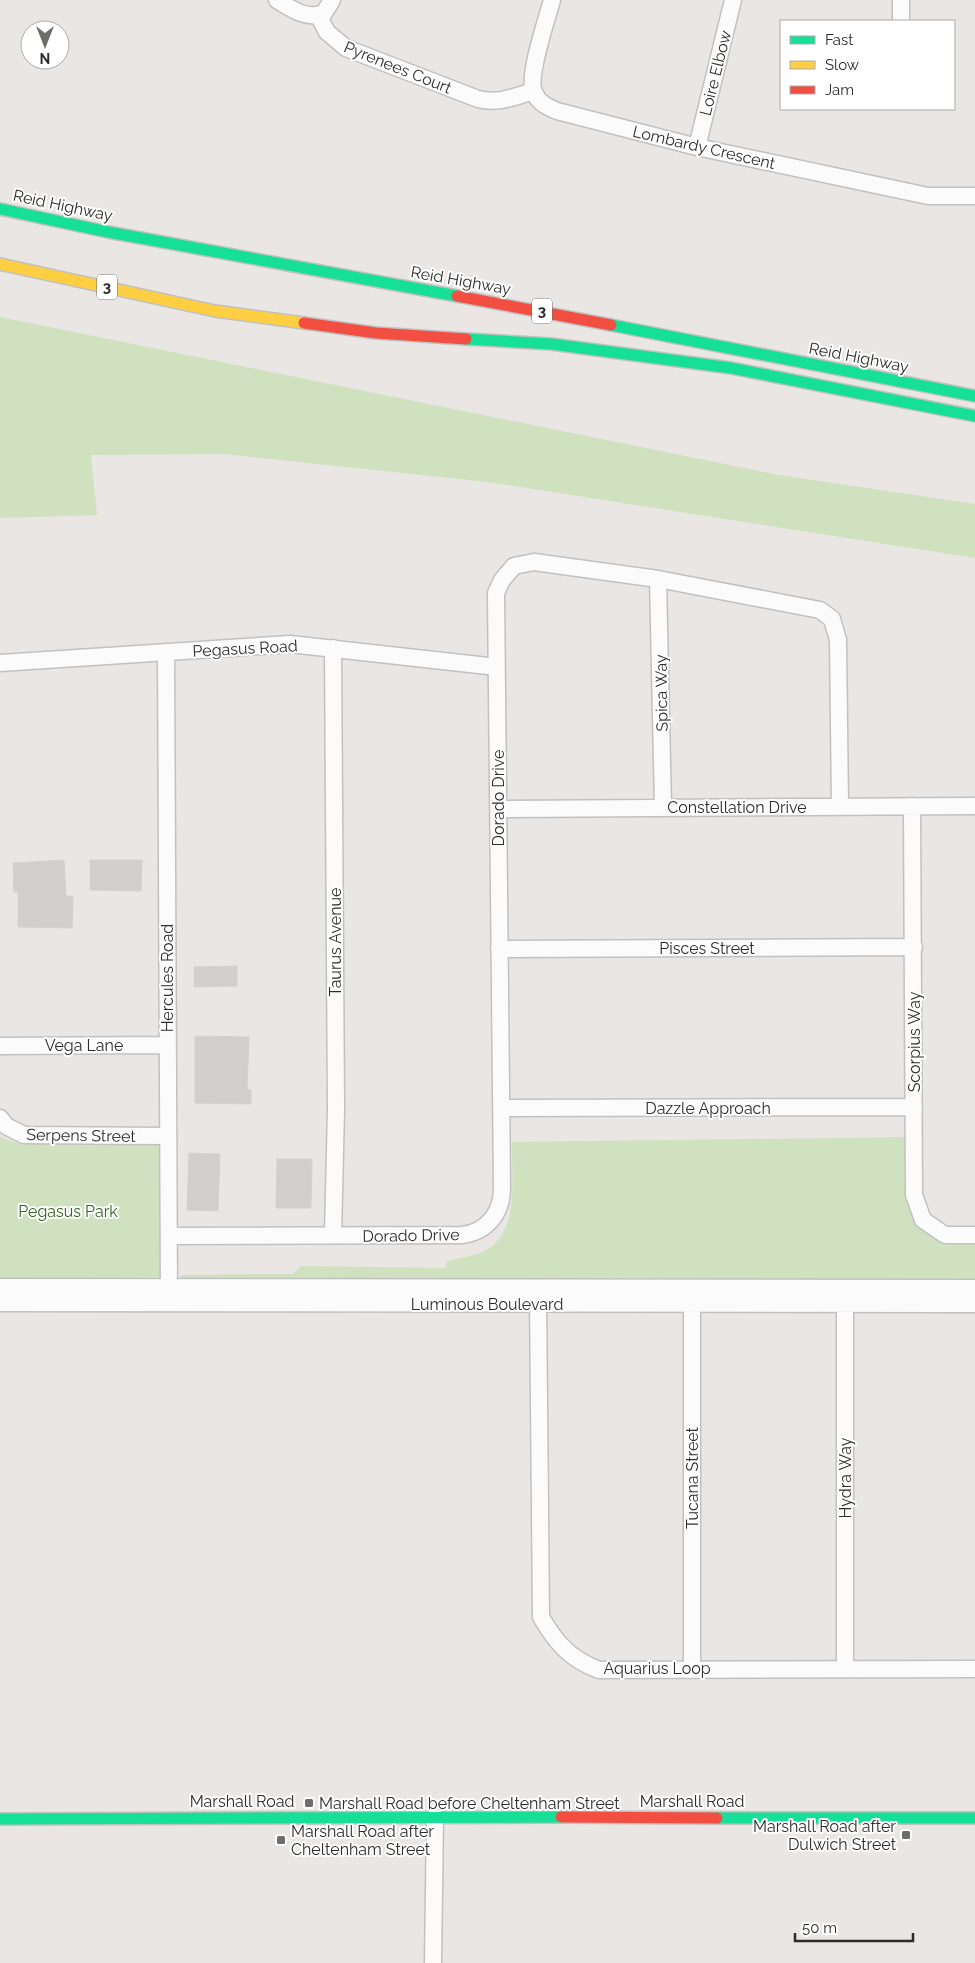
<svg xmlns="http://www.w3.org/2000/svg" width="975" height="1963" viewBox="0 0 975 1963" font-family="Raleway,sans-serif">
<rect width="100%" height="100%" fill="#e9e6e3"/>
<!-- green -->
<path fill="#cfe1bf" d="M0,317L779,475L975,504V558L488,482L224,454L91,455L97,515L0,518Z
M0,1137L21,1144L160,1143L163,1277L0,1279Z
M914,1137L923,1220L975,1235V1287L181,1286V1275L293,1274L301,1266L446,1268L447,1261C459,1258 477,1256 488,1249C520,1229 511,1176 512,1142Z"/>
<!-- building -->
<path fill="#d1cecc" stroke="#d4d2cf" d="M64,860L66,896H73L72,928L18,927V892H14L13,863Z
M90,860H142L141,891L90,890Z
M237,966V986L194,987V967Z
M195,1036L249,1037L247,1089L251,1090V1104L195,1103Z
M189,1153L220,1154L218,1211L187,1210Z
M277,1159H312L311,1208H276Z"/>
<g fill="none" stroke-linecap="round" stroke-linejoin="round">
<!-- street casing -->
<g stroke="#c2c1c1" stroke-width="19">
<path id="street" d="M277,0C292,9 306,20 324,13L332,0
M552,0C547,19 527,76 534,92C538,103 548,107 557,111L697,147L928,196H975
M901,0V21
M318,15L327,32L346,48L478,99C498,104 514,97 533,91
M697,147L733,0
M658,579L663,808
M333,648L336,1109L333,1235
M166,652L169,1296
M0,663L290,644L488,666
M912,806L914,1195L923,1220L945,1235H975
M499,809L975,806
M499,949L914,947
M0,1046L167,1045
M501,1108L914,1107
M0,1118L6,1126L24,1135L168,1136
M169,1236L462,1235C487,1232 502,1213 502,1188L496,593L502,580L514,566L534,562L658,579L820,610L832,619L838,640L840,807
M0,1287L975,1288
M692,1293V1668
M538,1295L541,1617C556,1643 570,1659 599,1670L975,1669
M845,1295V1668
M0,1303L975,1304
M433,1963L435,1817"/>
</g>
<!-- fast casing -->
<g stroke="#c2c1c1" stroke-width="14">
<path id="fast" d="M0,209L108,232L457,296
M611,325L975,396
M466,339L551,344L731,368L975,416
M717,1818H975
M0,1819L561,1817"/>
</g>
<!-- slow casing -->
<g stroke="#c2c1c1" stroke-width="14">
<path id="slow" d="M0,264L215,311L304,323"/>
</g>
<!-- jam casing -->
<g stroke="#c2c1c1" stroke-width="14">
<path id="jam" d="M457,296L611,325
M304,323L376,333L466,339
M561,1817L717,1818"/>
</g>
<!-- street -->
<use href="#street" stroke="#fcfbfb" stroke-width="16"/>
<!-- fast -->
<use href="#fast" stroke="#16e098" stroke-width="11"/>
<!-- slow -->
<use href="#slow" stroke="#ffcf43" stroke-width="11"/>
<!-- jam -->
<use href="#jam" stroke="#f24e42" stroke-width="11"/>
</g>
<!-- markers -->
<g fill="#6e6d6c" stroke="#fff" stroke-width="2">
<rect x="304" y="1798" width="10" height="10" rx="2.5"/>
<rect x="901" y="1830" width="10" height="10" rx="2.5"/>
<rect x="276" y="1835" width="10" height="10" rx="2.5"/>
</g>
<g text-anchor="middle" stroke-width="4" stroke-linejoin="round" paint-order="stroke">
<!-- shield labels -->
<g fill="#fff" stroke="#6b6b6b" stroke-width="1">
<rect x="97" y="274.5" width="20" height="25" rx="4"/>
<rect x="532" y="298.5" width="20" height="25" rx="4"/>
</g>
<g font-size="15" font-weight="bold" fill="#2c2c2c">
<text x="107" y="292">3</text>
<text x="542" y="316">3</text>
</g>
<!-- street labels -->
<g font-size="16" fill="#2c2c2c" stroke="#fff">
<text transform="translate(398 67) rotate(22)" y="6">Pyrenees Court</text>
<text transform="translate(715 73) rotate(-76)" y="6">Loire Elbow</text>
<text transform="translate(704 147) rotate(13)" y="6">Lombardy Crescent</text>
<text transform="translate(63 205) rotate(12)" y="6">Reid Highway</text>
<text transform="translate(461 280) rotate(10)" y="6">Reid Highway</text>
<text transform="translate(859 357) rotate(11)" y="6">Reid Highway</text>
<text transform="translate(245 648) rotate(-3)" y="6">Pegasus Road</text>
<text transform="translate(661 693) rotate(-91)" y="6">Spica Way</text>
<text transform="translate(498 798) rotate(-90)" y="6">Dorado Drive</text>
<text x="737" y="813">Constellation Drive</text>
<text transform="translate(335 942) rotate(-90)" y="6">Taurus Avenue</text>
<text x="707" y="954">Pisces Street</text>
<text transform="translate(167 978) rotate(-90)" y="6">Hercules Road</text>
<text transform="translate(914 1042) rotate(-90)" y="6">Scorpius Way</text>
<text x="84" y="1051">Vega Lane</text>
<text x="708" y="1114">Dazzle Approach</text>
<text transform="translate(81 1135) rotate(1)" y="6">Serpens Street</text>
<text transform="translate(411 1235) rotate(-1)" y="6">Dorado Drive</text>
<text x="487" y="1310">Luminous Boulevard</text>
<text transform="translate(692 1478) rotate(-90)" y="6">Tucana Street</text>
<text transform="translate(845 1478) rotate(-90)" y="6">Hydra Way</text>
<text x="657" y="1674">Aquarius Loop</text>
<text x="242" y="1807">Marshall Road</text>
<text x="692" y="1807">Marshall Road</text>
</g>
<!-- park labels -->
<g font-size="16" fill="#336422" stroke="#fff">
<text x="68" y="1217">Pegasus Park</text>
</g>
<!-- poi labels -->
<g font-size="16" fill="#2c2c2c" stroke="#fff" text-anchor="start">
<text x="319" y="1809">Marshall Road before Cheltenham Street</text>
<text x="896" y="1832" text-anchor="end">Marshall Road after<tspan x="896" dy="18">Dulwich Street</tspan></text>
<text x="291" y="1837">Marshall Road after<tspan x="291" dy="18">Cheltenham Street</tspan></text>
</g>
</g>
<!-- legend -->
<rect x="780" y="20" width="175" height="90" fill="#ffffff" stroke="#ababab"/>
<rect x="790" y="36" width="25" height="8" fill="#16e098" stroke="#ababab"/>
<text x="825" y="45" font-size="15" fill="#2c2c2c">Fast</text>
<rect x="790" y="61" width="25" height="8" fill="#ffcf43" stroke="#ababab"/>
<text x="825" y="70" font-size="15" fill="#2c2c2c">Slow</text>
<rect x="790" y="86" width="25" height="8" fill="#f24e42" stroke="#ababab"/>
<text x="825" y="95" font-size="15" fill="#2c2c2c">Jam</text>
<!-- north arrow -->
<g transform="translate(45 45) rotate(180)"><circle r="24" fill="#ffffff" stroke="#ababab"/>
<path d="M0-4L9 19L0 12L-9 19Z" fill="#6e6d6c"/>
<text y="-8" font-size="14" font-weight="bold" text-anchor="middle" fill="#2c2c2c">N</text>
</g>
<!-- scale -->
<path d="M795 1933v8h118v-8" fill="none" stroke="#2c2c2c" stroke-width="2.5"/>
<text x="802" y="1933" font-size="15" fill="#2c2c2c" stroke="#ffffff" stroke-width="4" paint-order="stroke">50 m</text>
</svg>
